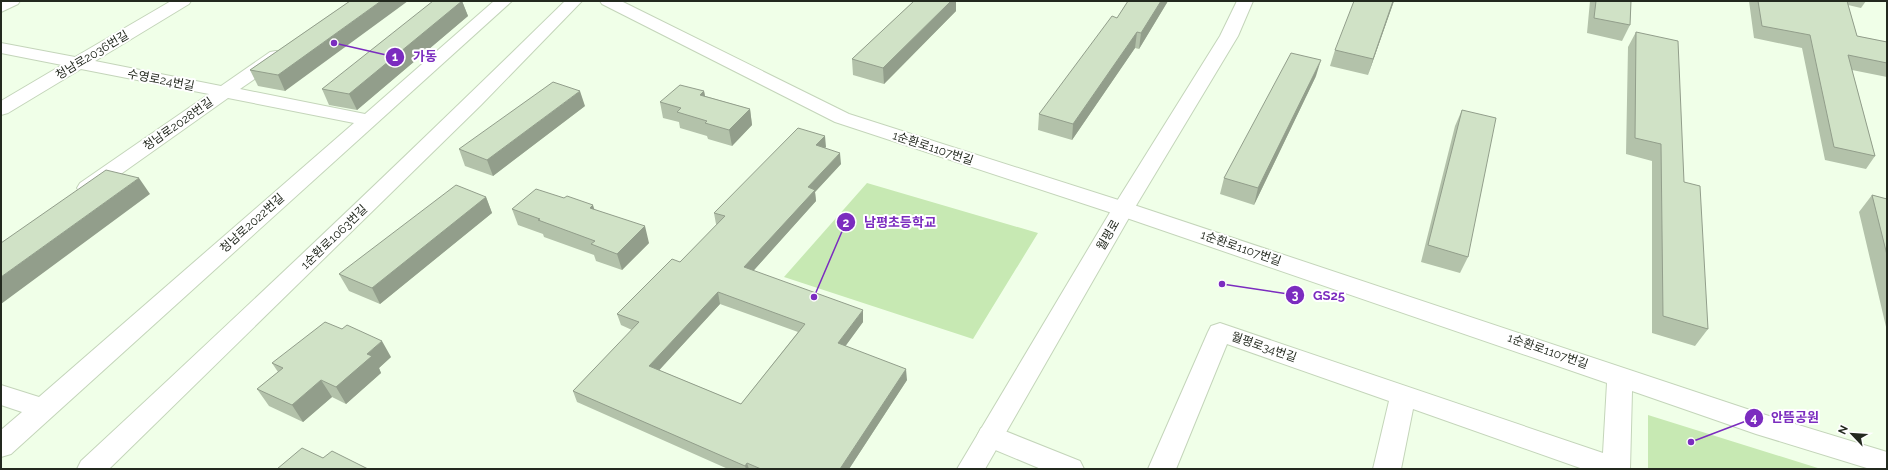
<svg xmlns="http://www.w3.org/2000/svg" width="1888" height="470" viewBox="0 0 1888 470" font-family="Raleway,'Noto Sans KR',sans-serif">
<rect width="100%" height="100%" fill="#f0ffe8"/>
<!-- green -->
<path fill="#c7e9b3" d="M867,183L1038,233L973,339L784,277Z
M1648,415L1821,469H1648Z"/>
<g fill="none" stroke-linecap="round" stroke-linejoin="round">
<!-- street casing -->
<g stroke="#c4d5ba" stroke-width="2">
<path id="street" d="M1,1H20L18,4L1,12Z
M171,1H191L189,4L95,61L221,86L270,52L276,51L282,52L285,56L282,60L240,89L365,114L494,1H512L53,416L11,454L1,457V430L22,412L1,405V385L39,397L354,123L228,98L94,193L87,195L80,193L77,188L80,183L209,94L81,69L8,113L1,115V101L62,65L1,53V43L75,57Z
M600,1H621L849,114L1131,204L1756,412L1887,452V469H1870L1756,434L1632,391L1630,469H1583L1413,409L1401,469H1373L1389,401L1227,344L1176,469H1148L1208,332L1211,326L1220,323L1603,453L1607,383L1115,214L835,122L602,4Z
M990,425L1080,461L1084,469H1041L981,444L977,436L981,428Z"/>
</g>
<!-- secondary casing -->
<g stroke="#c4d5ba" stroke-width="2">
<path id="secondary" d="M565,1H582L481,105L109,469H77L81,461C244,310 406,157 565,1Z
M1237,1H1253L1238,36L1134,209L985,469H957L1112,209L1220,36Z"/>
</g>
<!-- street -->
<use href="#street" fill="#fff" fill-rule="evenodd"/>
<!-- secondary -->
<use href="#secondary" fill="#fff" fill-rule="evenodd"/>
</g>
<!-- wall -->
<path fill="#b3c2aa" fill-rule="evenodd" d="M350,1L285,91L258,86L250,70Z
M462,1L468,16L357,110L329,105L322,89Z
M914,1H956V11L884,84L853,75L852,59Z
M1128,1H1168L1139,49L1135,48L1072,140L1038,130L1039,114L1117,18Z
M1394,1L1368,75L1330,66L1335,50Z
M1590,1H1631L1630,25L1622,41L1587,33Z
M1749,1H1866L1861,8L1848,5L1857,36L1887,42V77L1852,70L1875,156L1866,169L1825,160L1802,48L1754,38Z
M1636,32L1684,182L1708,329L1695,346L1652,333V161L1626,154L1628,47Z
M1316,76L1254,205L1220,194L1224,178Z
M704,91L705,96L750,109L752,125L732,146L708,139L707,136L680,128L679,122L663,118L660,102Z
M585,106L493,176L465,166L459,149Z
M1462,110L1468,257L1460,273L1421,262L1455,126Z
M826,147L825,148L841,164L815,192L816,201L753,271L863,322L845,346L907,380L849,469H728L577,402L573,391L632,330L621,325L617,314L680,262L717,225L716,224L714,213ZM720,304L798,332L741,404L659,370Z
M1872,195L1887,199V331L1859,212Z
M486,197L492,213L380,304L349,291L339,274Z
M512,209H594L649,243L622,270L596,261L594,255L544,237L543,234L518,225Z
M391,357L379,368L381,373L346,404L332,397L303,422L269,406L257,389L278,372L272,363Z"/>
<!-- shaded-wall -->
<path fill="#929e8b" d="M381,1H408L285,91L278,75Z
M462,1L468,16L357,110L349,94Z
M951,1H956V11L884,84L883,68Z
M1161,1H1168L1139,49L1141,33Z
M1393,1H1394L1368,75L1373,59Z
M1137,32L1135,48L1072,140L1073,124Z
M1321,60L1316,76L1254,205L1258,188Z
M580,91L585,106L493,176L487,160Z
M704,91L707,107L700,95Z
M750,109L752,125L732,146L729,130Z
M825,136L826,147L817,156L816,145Z
M840,153L841,164L815,192L816,201L746,279L744,267L808,187Z
M139,178L150,194L1,304V277Z
M486,197L492,213L380,304L372,288Z
M593,205L598,221L590,208Z
M645,226L649,243L622,270L617,254Z
M718,292L720,304L652,378L649,366Z
M863,310V322L839,355L838,343Z
M382,341L391,357L379,368L381,373L346,404L336,387L367,354Z
M906,369L907,380L849,469H840Z
M321,380L332,397L303,422L292,405Z
M747,463L749,469H746L745,466Z"/>
<!-- building -->
<path fill="#d0e2c6" stroke="#929e8b" fill-rule="evenodd" d="M350,1H381L278,75L250,70Z
M433,1H462L349,94L322,89Z
M914,1H951L883,68L852,59Z
M1128,1H1161L1141,33L1137,32L1073,124L1039,114L1112,16L1117,18Z
M1354,1H1393L1373,59L1335,50Z
M1596,1H1631L1630,25L1594,18Z
M1758,1H1847L1857,36L1887,42V63L1848,55L1875,156L1834,147L1810,35L1762,26Z
M1636,32L1678,41L1684,182L1700,186L1708,329L1663,316L1661,144L1635,138Z
M1291,53L1321,60L1258,188L1224,178Z
M553,82L580,91L487,160L459,149Z
M680,85L704,91L700,95L750,109L729,130L705,123L707,121L677,112L681,108L660,102Z
M1462,110L1496,118L1468,257L1428,245Z
M798,128L825,136L816,145L840,153L808,187L815,190L744,267L863,310L838,343L906,369L840,469H761L747,463L745,466L573,391L639,322L617,314L672,259L680,262L725,216L714,213ZM718,292L805,324L741,404L649,366Z
M106,170L139,178L1,277V243Z
M456,185L486,197L372,288L339,274Z
M536,189L564,198L567,196L593,205L590,208L645,226L617,254L591,244L595,241L538,220L540,219L512,209Z
M1872,195L1887,199V255Z
M325,322L342,329L347,325L382,341L367,354L372,356L336,387L321,380L292,405L257,389L283,368L272,363Z
M302,448L323,458L332,451L368,469H277Z"/>
<g text-anchor="middle" stroke-width="4" stroke-linejoin="round" paint-order="stroke">
<!-- street labels -->
<g font-size="12" fill="#23291f" stroke="#fff">
<text transform="translate(92 55) rotate(-31)" y="4">청남로2036번길</text>
<text transform="translate(161 80) rotate(11)" y="4">수영로24번길</text>
<text transform="translate(178 124) rotate(-35)" y="4">청남로2028번길</text>
<text transform="translate(933 148) rotate(18)" y="4">1순환로1107번길</text>
<text transform="translate(252 223) rotate(-42)" y="4">청남로2022번길</text>
<text transform="translate(1108 235) rotate(-60)" y="4">월평로</text>
<text transform="translate(334 237) rotate(-44)" y="4">1순환로1063번길</text>
<text transform="translate(1241 248) rotate(19)" y="4">1순환로1107번길</text>
<text transform="translate(1264 347) rotate(19)" y="4">월평로34번길</text>
<text transform="translate(1548 351) rotate(19)" y="4">1순환로1107번길</text>
</g>
</g>
<!-- callouts -->
<path fill="none" stroke="#7b2cbf" stroke-width="1.5" d="M334 43L395 57M814 297L846 222M1222 284L1295 295M1691 442L1754 418"/>
<g fill="#7b2cbf" stroke="#fff" stroke-width="1.5">
<circle cx="334" cy="43" r="4"/>
<circle cx="814" cy="297" r="4"/>
<circle cx="1222" cy="284" r="4"/>
<circle cx="1691" cy="442" r="4"/>
<circle cx="395" cy="57" r="10"/>
<circle cx="846" cy="222" r="10"/>
<circle cx="1295" cy="295" r="10"/>
<circle cx="1754" cy="418" r="10"/>
</g>
<g font-size="12" text-anchor="middle" font-weight="bold" fill="#fff">
<text x="395" y="61">1</text>
<text x="846" y="227">2</text>
<text x="1295" y="299">3</text>
<text x="1754" y="422">4</text>
</g>
<g font-size="13" text-anchor="middle" font-weight="bold" fill="#7b2cbf" stroke="#fff" stroke-width="4" stroke-linejoin="round" paint-order="stroke">
<text x="425" y="61">가동</text>
<text x="900" y="227">남평초등학교</text>
<text x="1329" y="300">GS25</text>
<text x="1795" y="422">안뜸공원</text>
</g>
<!-- border -->
<rect width="1888" height="470" fill="none" stroke="#23291f" stroke-width="4"/>
<!-- north arrow -->
<g transform="translate(1852 434) rotate(295)" stroke="#ffffff" stroke-width="3" paint-order="stroke">
<path d="M0-3L7 15L0 10L-7 15Z" fill="#23291f"/>
<text y="-6" font-size="11" font-weight="bold" text-anchor="middle" fill="#23291f">N</text>
</g>
</svg>
